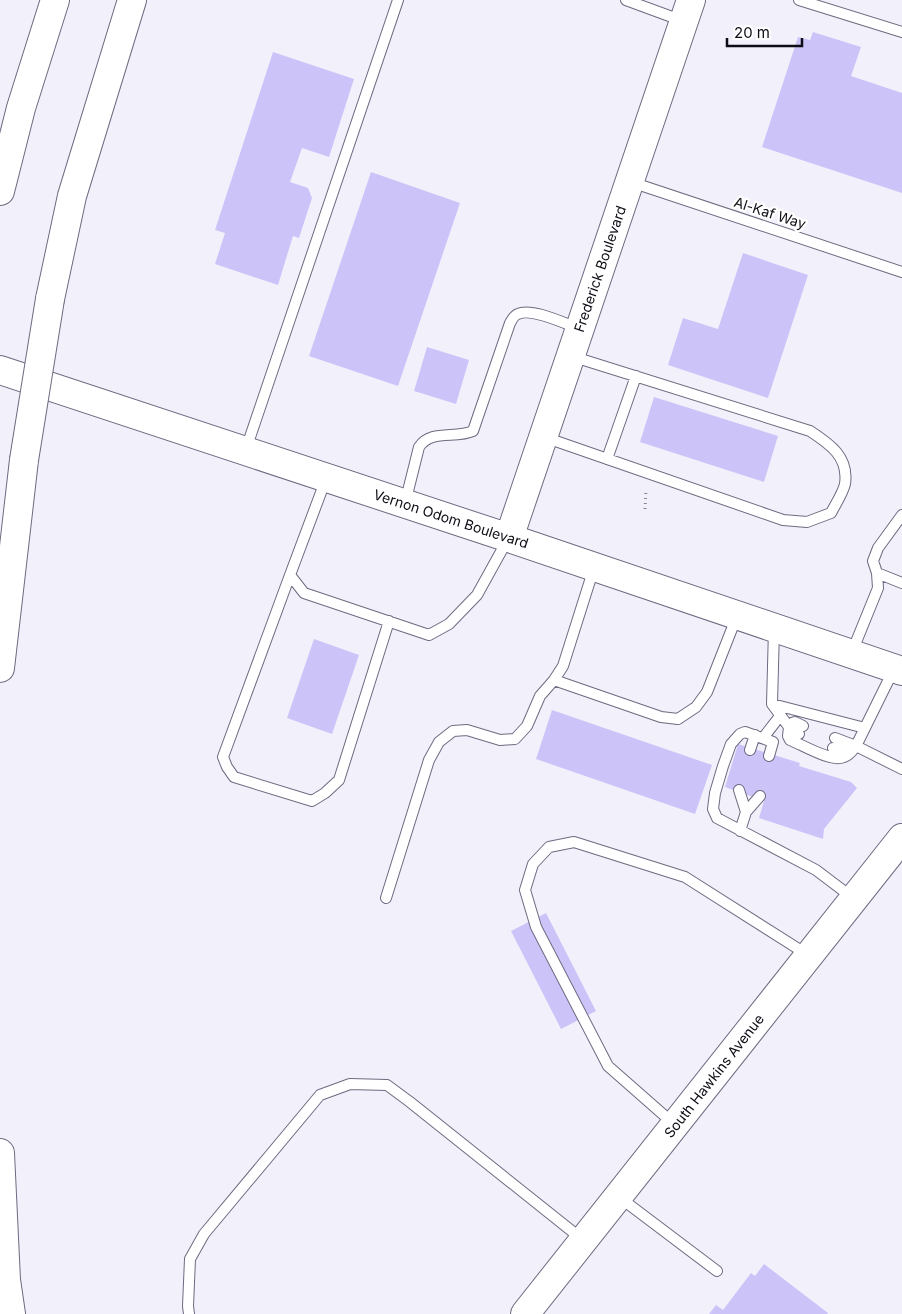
<svg xmlns="http://www.w3.org/2000/svg" width="902" height="1314" viewBox="0 0 902 1314" font-family="Inter,sans-serif">
<rect width="100%" height="100%" fill="#f2f1fb"/>
<!-- building -->
<path fill="#ccc4f8" d="M813,32L861,47L851,76L902,93V193L762,147L798,37L810,40Z
M273,52L354,79L329,157L302,148L290,182L308,188L312,198L299,238L293,236L278,285L215,264L225,233L215,230Z
M371,172L460,203L398,386L309,356Z
M743,253L808,275L768,398L668,365L683,318L718,329Z
M427,347L469,360L456,404L414,391Z
M654,397L778,436L764,482L640,442Z
M314,639L359,655L332,734L287,718Z
M552,710L712,765L695,814L536,759Z
M738,744L800,763L799,766L851,782L857,788L824,829L823,839L759,818L764,801L725,787Z
M546,913L596,1011L561,1029L511,931Z
M764,1264L828,1313L827,1314H709L716,1305L723,1310L751,1273L755,1276Z"/>
<g fill="none" stroke-linecap="round" stroke-linejoin="round">
<!-- lane casing -->
<g stroke="#6e6a81" stroke-width="12">
<path id="lane" d="M626,0L683,21
M799,0L902,32
M631,182L902,272
M544,437L783,520L807,522L831,513C835,505 843,493 845,484C849,457 830,444 810,431L571,356
M246,449L398,0
M607,459L636,376
M326,479L290,575L304,593L429,635L449,624L477,595L508,539
M405,503L419,447C431,429 455,439 473,431L510,323C512,320 514,315 518,314C531,307 566,324 580,329
M877,573L902,583
M290,575L223,757L227,767L234,777L312,801L325,793L339,780L389,621
M774,629L772,704L789,727L792,723L795,722L803,726
M852,652L878,588L877,573L873,561L878,548L902,515
M554,680L661,717L678,719L696,707L707,692L737,616
M772,704L865,728
M799,734L789,727L788,736L790,740C803,745 832,763 844,757C850,755 853,750 856,746L894,669
M763,738L780,716
M835,738L856,746L902,769
M833,748L850,753
M750,750L755,735
M769,756L773,742L745,732L740,734L731,744L723,766L715,793L713,809L717,818L816,870L853,898
M739,790L746,812L760,796
M740,831L746,812
M386,898L429,760L439,742L453,731L467,730L500,740L515,739L527,726L540,696L554,680L563,666L594,568
M674,1124L608,1066L536,927L525,890L533,864L549,847L574,842L685,877L808,955
M619,1197L717,1271
M189,1314L188,1306L190,1259L204,1234L320,1095L350,1084L387,1085L410,1102L583,1240"/>
</g>
<!-- secondary casing -->
<g stroke="#6e6a81" stroke-width="30">
<path id="secondary" d="M0,370L509,538L902,671
M509,538L691,0
M525,1314L902,838"/>
</g>
<!-- highway casing -->
<g stroke="#6e6a81" stroke-width="30">
<path id="highway" d="M0,191L21,108L55,0
M50,299L72,196L132,0
M0,668L24,460
M0,1153L6,1280L11,1314"/>
</g>
<!-- path -->
<path stroke="#86848e" stroke-width="3" stroke-dasharray="1 4" stroke-linecap="butt" d="M645,509L646,490"/>
<!-- lane -->
<use href="#lane" stroke="#fff" stroke-width="10"/>
<!-- secondary -->
<use href="#secondary" stroke="#fff" stroke-width="28"/>
<!-- highway -->
<use href="#highway" stroke="#fff" stroke-width="28"/>
<!-- highway-bridge casing -->
<g stroke="#6e6a81" stroke-width="30" stroke-linecap="butt">
<path id="highway-bridge" d="M24,460L50,299"/>
</g>
<!-- highway-bridge -->
<use href="#highway-bridge" stroke="#fff" stroke-width="28"/>
</g>
<g text-anchor="middle" stroke-width="4.5" stroke-linejoin="round" paint-order="stroke">
<!-- street labels -->
<g font-size="14" fill="#0e0c15" stroke="#fff">
<text transform="translate(770 213) rotate(18)" y="5">Al-Kaf Way</text>
<text transform="translate(600 269) rotate(-71)" y="5">Frederick Boulevard</text>
<text transform="translate(451 519) rotate(18)" y="5">Vernon Odom Boulevard</text>
<text transform="translate(714 1076) rotate(-52)" y="5">South Hawkins Avenue</text>
</g>
</g>
<!-- scale -->
<path d="M727 38v8h75v-8" fill="none" stroke="#0e0c15" stroke-width="2.5"/>
<text x="734" y="38" font-size="15" fill="#0e0c15" stroke="#ffffff" stroke-width="4" paint-order="stroke">20 m</text>
</svg>
